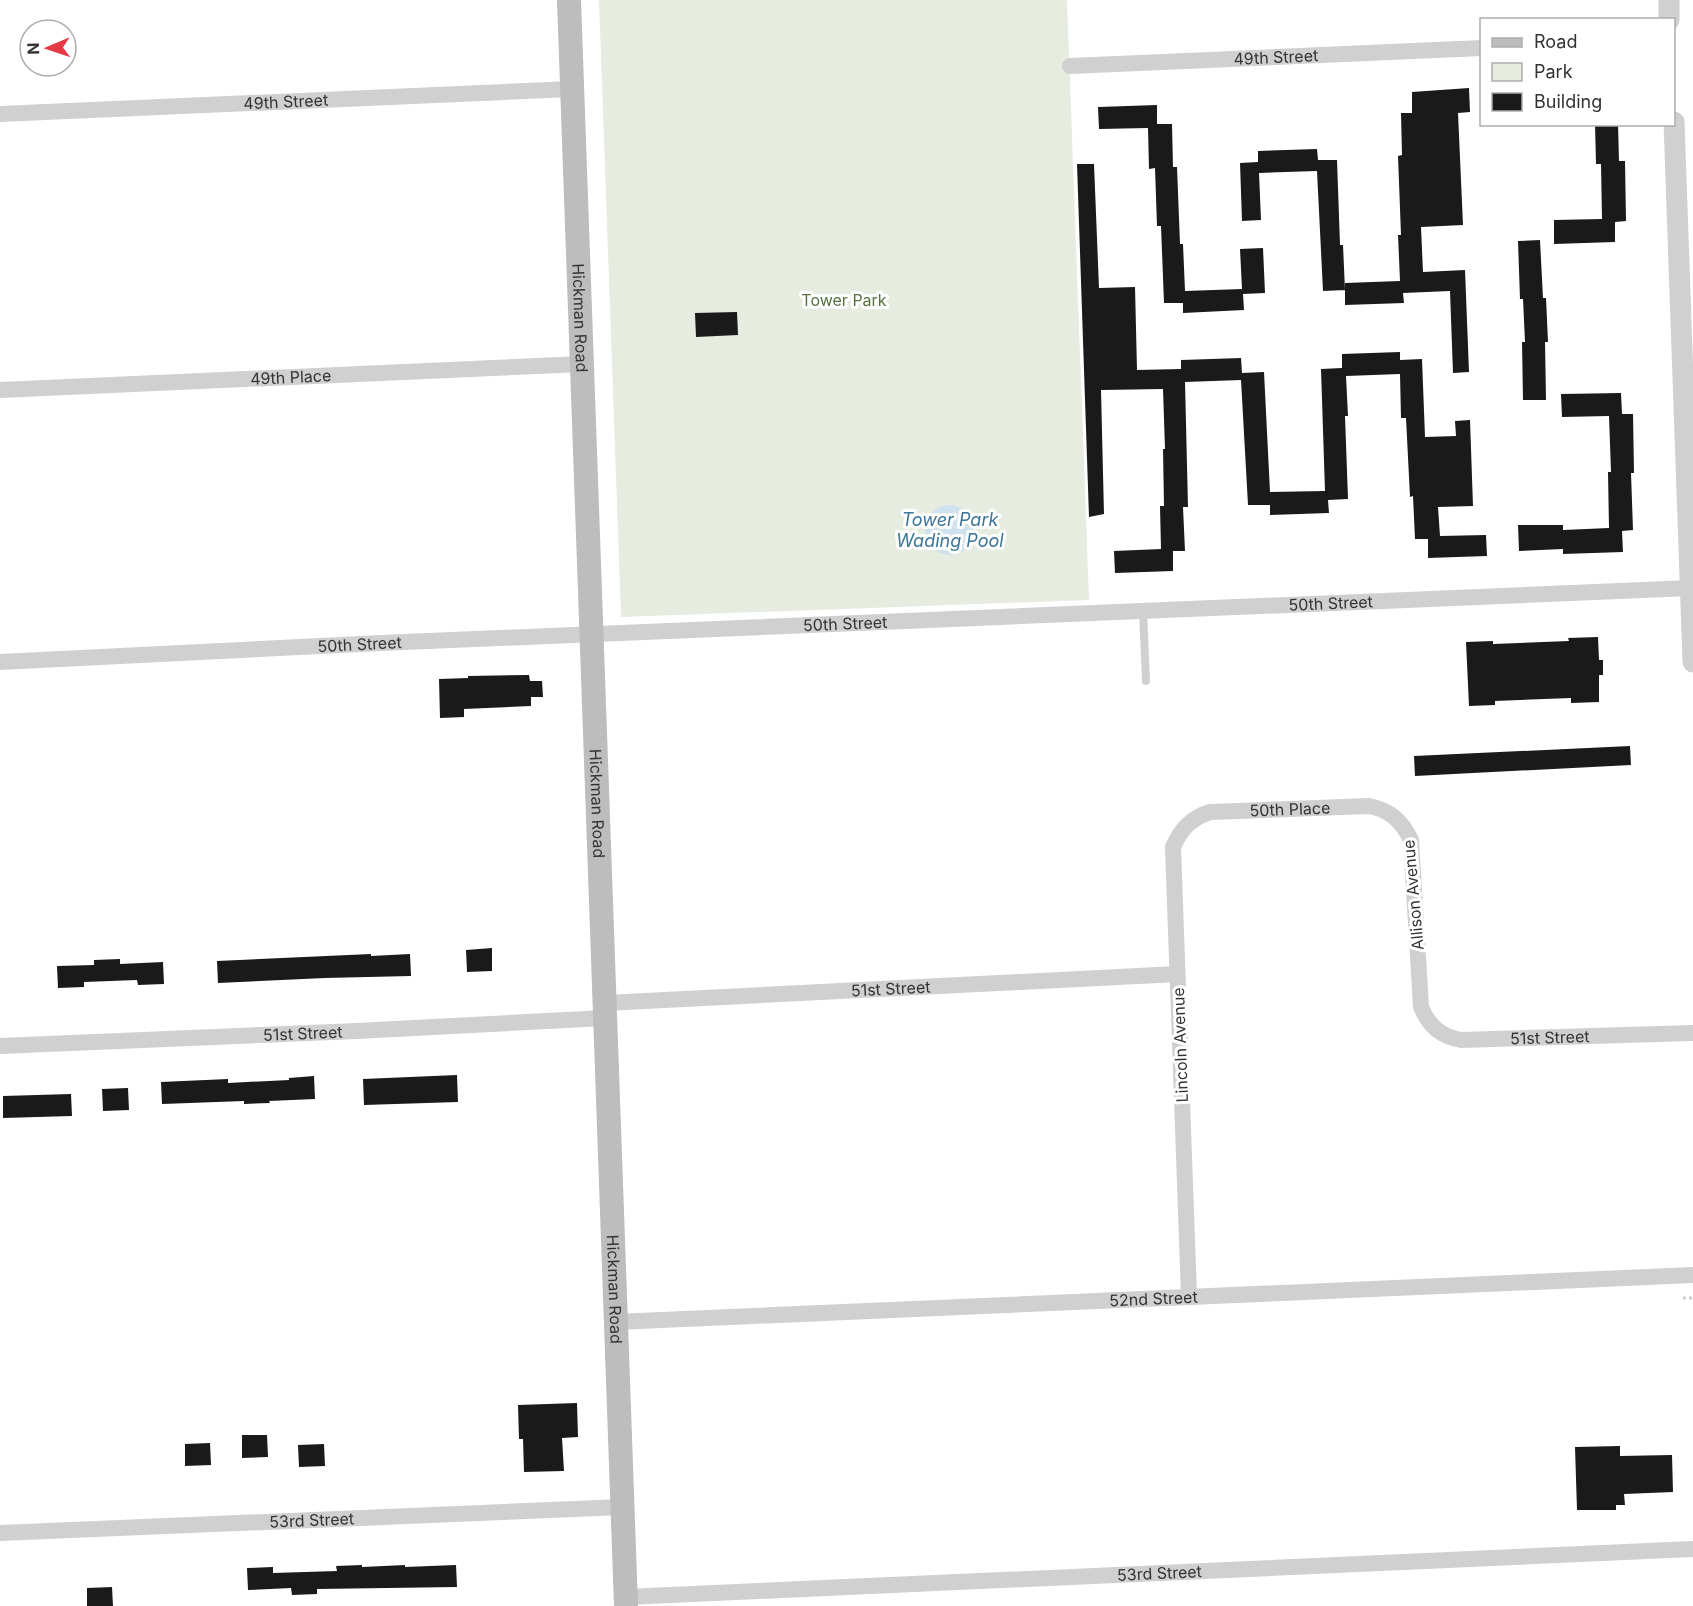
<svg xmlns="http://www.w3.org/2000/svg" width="1693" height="1606" viewBox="0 0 1693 1606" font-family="Inter,sans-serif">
<rect width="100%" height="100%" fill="#fff"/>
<!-- green -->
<path fill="#e6ecdf" d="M599,0H1067L1089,600L621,617Z"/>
<!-- water -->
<path fill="#cfe2ee" d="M925 530a25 25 0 1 1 50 0a25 25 0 1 1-50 0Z"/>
<!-- building -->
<path fill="#1a1a1a" d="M1469,88L1470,112L1458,113L1463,225L1421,227L1423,272L1465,270L1469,372L1453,373L1450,291L1403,293L1404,303L1345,305V283L1400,281L1398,235H1401L1398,156L1402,155L1401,113H1412V92Z
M1157,105V124H1172L1173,167H1177L1180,244H1183L1185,291L1242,289L1240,249L1263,248L1265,293L1243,294L1244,310L1183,313V303H1164L1161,226H1157L1155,168L1149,169L1148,128L1099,129L1098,107Z
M1595,124H1618L1619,161H1625L1626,221L1615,222V242L1554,244V220L1602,219L1601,164H1596Z
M1317,149L1318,160H1337L1340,245H1343L1345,290L1323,291L1317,171L1259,173L1261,220L1242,221L1240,163L1258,162V151Z
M1077,164H1094L1099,288L1135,287L1137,370L1181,369V360L1241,358L1242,373L1264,372L1270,492L1325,491L1321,369L1342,368V354L1400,352V360L1422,359L1425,437L1456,436L1455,421L1470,420L1473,506L1438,507L1440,536L1486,535L1487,556L1428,558V539H1415L1413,496L1410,497L1406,418H1401L1400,374L1346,376L1348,416H1345L1348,499L1328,500L1329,513L1270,515V505H1248L1241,380L1185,382L1188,507H1183L1185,551H1173V571L1115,573L1114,551L1161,549L1160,506H1164L1163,449H1165L1163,389L1101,390L1104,514L1089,517Z
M1540,240L1543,298H1546L1548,342H1545L1546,400H1523L1522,342H1525L1523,299H1520L1518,241Z
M737,312L738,335L696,337L695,313Z
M1621,393L1622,414H1633L1634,473H1631L1633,530L1622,531L1623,552L1563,554V549L1519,551L1518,525H1563V530L1609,528L1608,472H1611L1609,416L1562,417L1561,394Z
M1598,637L1599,660H1603V675H1599V702L1571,703V698L1495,701V705L1469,706L1466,642L1493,641V644L1569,641L1568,638Z
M529,675L530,681H542L543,697H531V706L464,709V717L440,718L439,679L468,678V676Z
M1630,746L1631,765L1415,776L1414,756Z
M492,948V971L467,972L466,950Z
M371,954V956L410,954L411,976L325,978L218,983L217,961Z
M120,959V964L163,962L164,984L138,985L137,980L84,982V987L58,988L57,966L94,965V960Z
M457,1075L458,1102L364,1105L363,1079Z
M314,1076L315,1099L269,1101L270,1103L244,1104V1101L162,1104L161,1082L228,1079V1083L289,1080V1078Z
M128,1088L129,1110L103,1111L102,1089Z
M71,1094L72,1116L3,1118V1096Z
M577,1403L578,1437L562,1438L564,1471L524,1472L523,1439H519L518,1405Z
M242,1435H267L268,1457L242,1458Z
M210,1443L211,1465L185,1466V1444Z
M324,1444L325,1466L299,1467L298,1445Z
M1620,1446V1456L1672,1455L1673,1492L1624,1494L1625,1505H1616V1510H1577L1575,1447Z
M362,1565V1567L405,1565V1567L456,1565L457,1587L317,1589V1594L292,1595L291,1588L248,1590L247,1568L273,1567V1573L337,1571L336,1566Z
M112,1587L113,1606H87V1588Z"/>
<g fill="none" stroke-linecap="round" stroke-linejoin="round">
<!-- path -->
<path stroke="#cdcdcd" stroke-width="3" stroke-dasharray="3 3" stroke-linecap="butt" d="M1683,1298H1693"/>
<!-- service -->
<path stroke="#d0d0d0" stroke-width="8" d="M1143,611L1146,681"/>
<!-- minor -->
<g stroke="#d0d0d0" stroke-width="16">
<path id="s1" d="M1070,66L1482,48"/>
<path id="s2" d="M0,114L572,89"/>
<path id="s3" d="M0,390L582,364"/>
<path id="s4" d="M0,662L381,643L1690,588"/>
<path id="s5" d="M605,1003L1177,974"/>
<path id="s6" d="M0,1046L357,1031L605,1018"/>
<path id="s7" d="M1189,1296L1173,847C1181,829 1191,818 1210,812L1369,806C1390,810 1402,821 1411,840L1421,1007C1429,1026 1440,1036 1461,1040L1693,1033"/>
<path id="s8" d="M616,1322L1693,1275"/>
<path id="s9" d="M0,1533L623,1507"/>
<path id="s10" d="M626,1597L1693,1549"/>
</g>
<!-- tertiary -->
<path stroke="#d0d0d0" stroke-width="21" d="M1669,0V20
M1674,122L1693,662"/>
<!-- secondary -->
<path stroke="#bdbdbd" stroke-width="24" id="s11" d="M569,0L626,1606"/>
</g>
<g text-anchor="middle" stroke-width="6" stroke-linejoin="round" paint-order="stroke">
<!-- street labels -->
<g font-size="16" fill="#333" stroke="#fff">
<text dy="6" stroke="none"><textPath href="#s1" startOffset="206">49th Street</textPath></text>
<text dy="6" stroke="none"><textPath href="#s2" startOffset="286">49th Street</textPath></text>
<text dy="6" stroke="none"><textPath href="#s11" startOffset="318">Hickman Road</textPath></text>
<text dy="6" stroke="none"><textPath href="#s3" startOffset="291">49th Place</textPath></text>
<text dy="6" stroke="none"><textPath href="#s4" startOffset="1332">50th Street</textPath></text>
<text dy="6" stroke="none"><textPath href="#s4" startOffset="846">50th Street</textPath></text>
<text dy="6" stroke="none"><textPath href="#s4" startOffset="360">50th Street</textPath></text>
<text dy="6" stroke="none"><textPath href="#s11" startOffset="804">Hickman Road</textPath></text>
<text dy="6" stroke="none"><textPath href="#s7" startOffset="582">50th Place</textPath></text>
<text transform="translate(1413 895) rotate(-95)" y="6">Allison Avenue</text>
<text dy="6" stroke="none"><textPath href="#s5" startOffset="286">51st Street</textPath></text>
<text dy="6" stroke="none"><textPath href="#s6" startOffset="303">51st Street</textPath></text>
<text dy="6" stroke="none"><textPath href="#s7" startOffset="1028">51st Street</textPath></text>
<text transform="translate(1180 1045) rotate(-92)" y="6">Lincoln Avenue</text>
<text dy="6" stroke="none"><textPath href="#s11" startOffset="1290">Hickman Road</textPath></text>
<text dy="6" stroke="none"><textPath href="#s8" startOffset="538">52nd Street</textPath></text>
<text dy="6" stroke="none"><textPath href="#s9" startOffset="312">53rd Street</textPath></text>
<text dy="6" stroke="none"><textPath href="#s10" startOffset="534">53rd Street</textPath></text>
</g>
<!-- park labels -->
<g font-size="16" fill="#56703f" stroke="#fff">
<text x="844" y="306">Tower Park</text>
</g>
<!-- water labels -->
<g font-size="18" font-style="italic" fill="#3f7597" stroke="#fff">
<text x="950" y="526">Tower Park<tspan x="950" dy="21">Wading Pool</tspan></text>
</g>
</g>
<!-- legend -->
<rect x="1480" y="18" width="195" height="108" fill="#ffffff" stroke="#adadad" stroke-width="1.5"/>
<rect x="1492" y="38" width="30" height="9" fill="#bdbdbd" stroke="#adadad" stroke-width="1.5"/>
<text x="1534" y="48" font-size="18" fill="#333333">Road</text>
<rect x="1492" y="63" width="30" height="18" fill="#e6ecdf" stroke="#adadad" stroke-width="1.5"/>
<text x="1534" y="78" font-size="18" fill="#333333">Park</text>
<rect x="1492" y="93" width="30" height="18" fill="#1a1a1a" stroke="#adadad" stroke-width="1.5"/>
<text x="1534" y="108" font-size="18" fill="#333333">Building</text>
<!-- north arrow -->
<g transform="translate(48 48) rotate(268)"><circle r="28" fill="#ffffff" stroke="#adadad" stroke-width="1.5"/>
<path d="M0-4.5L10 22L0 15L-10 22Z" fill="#e63946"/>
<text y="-9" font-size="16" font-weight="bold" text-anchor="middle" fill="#333333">N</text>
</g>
</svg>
